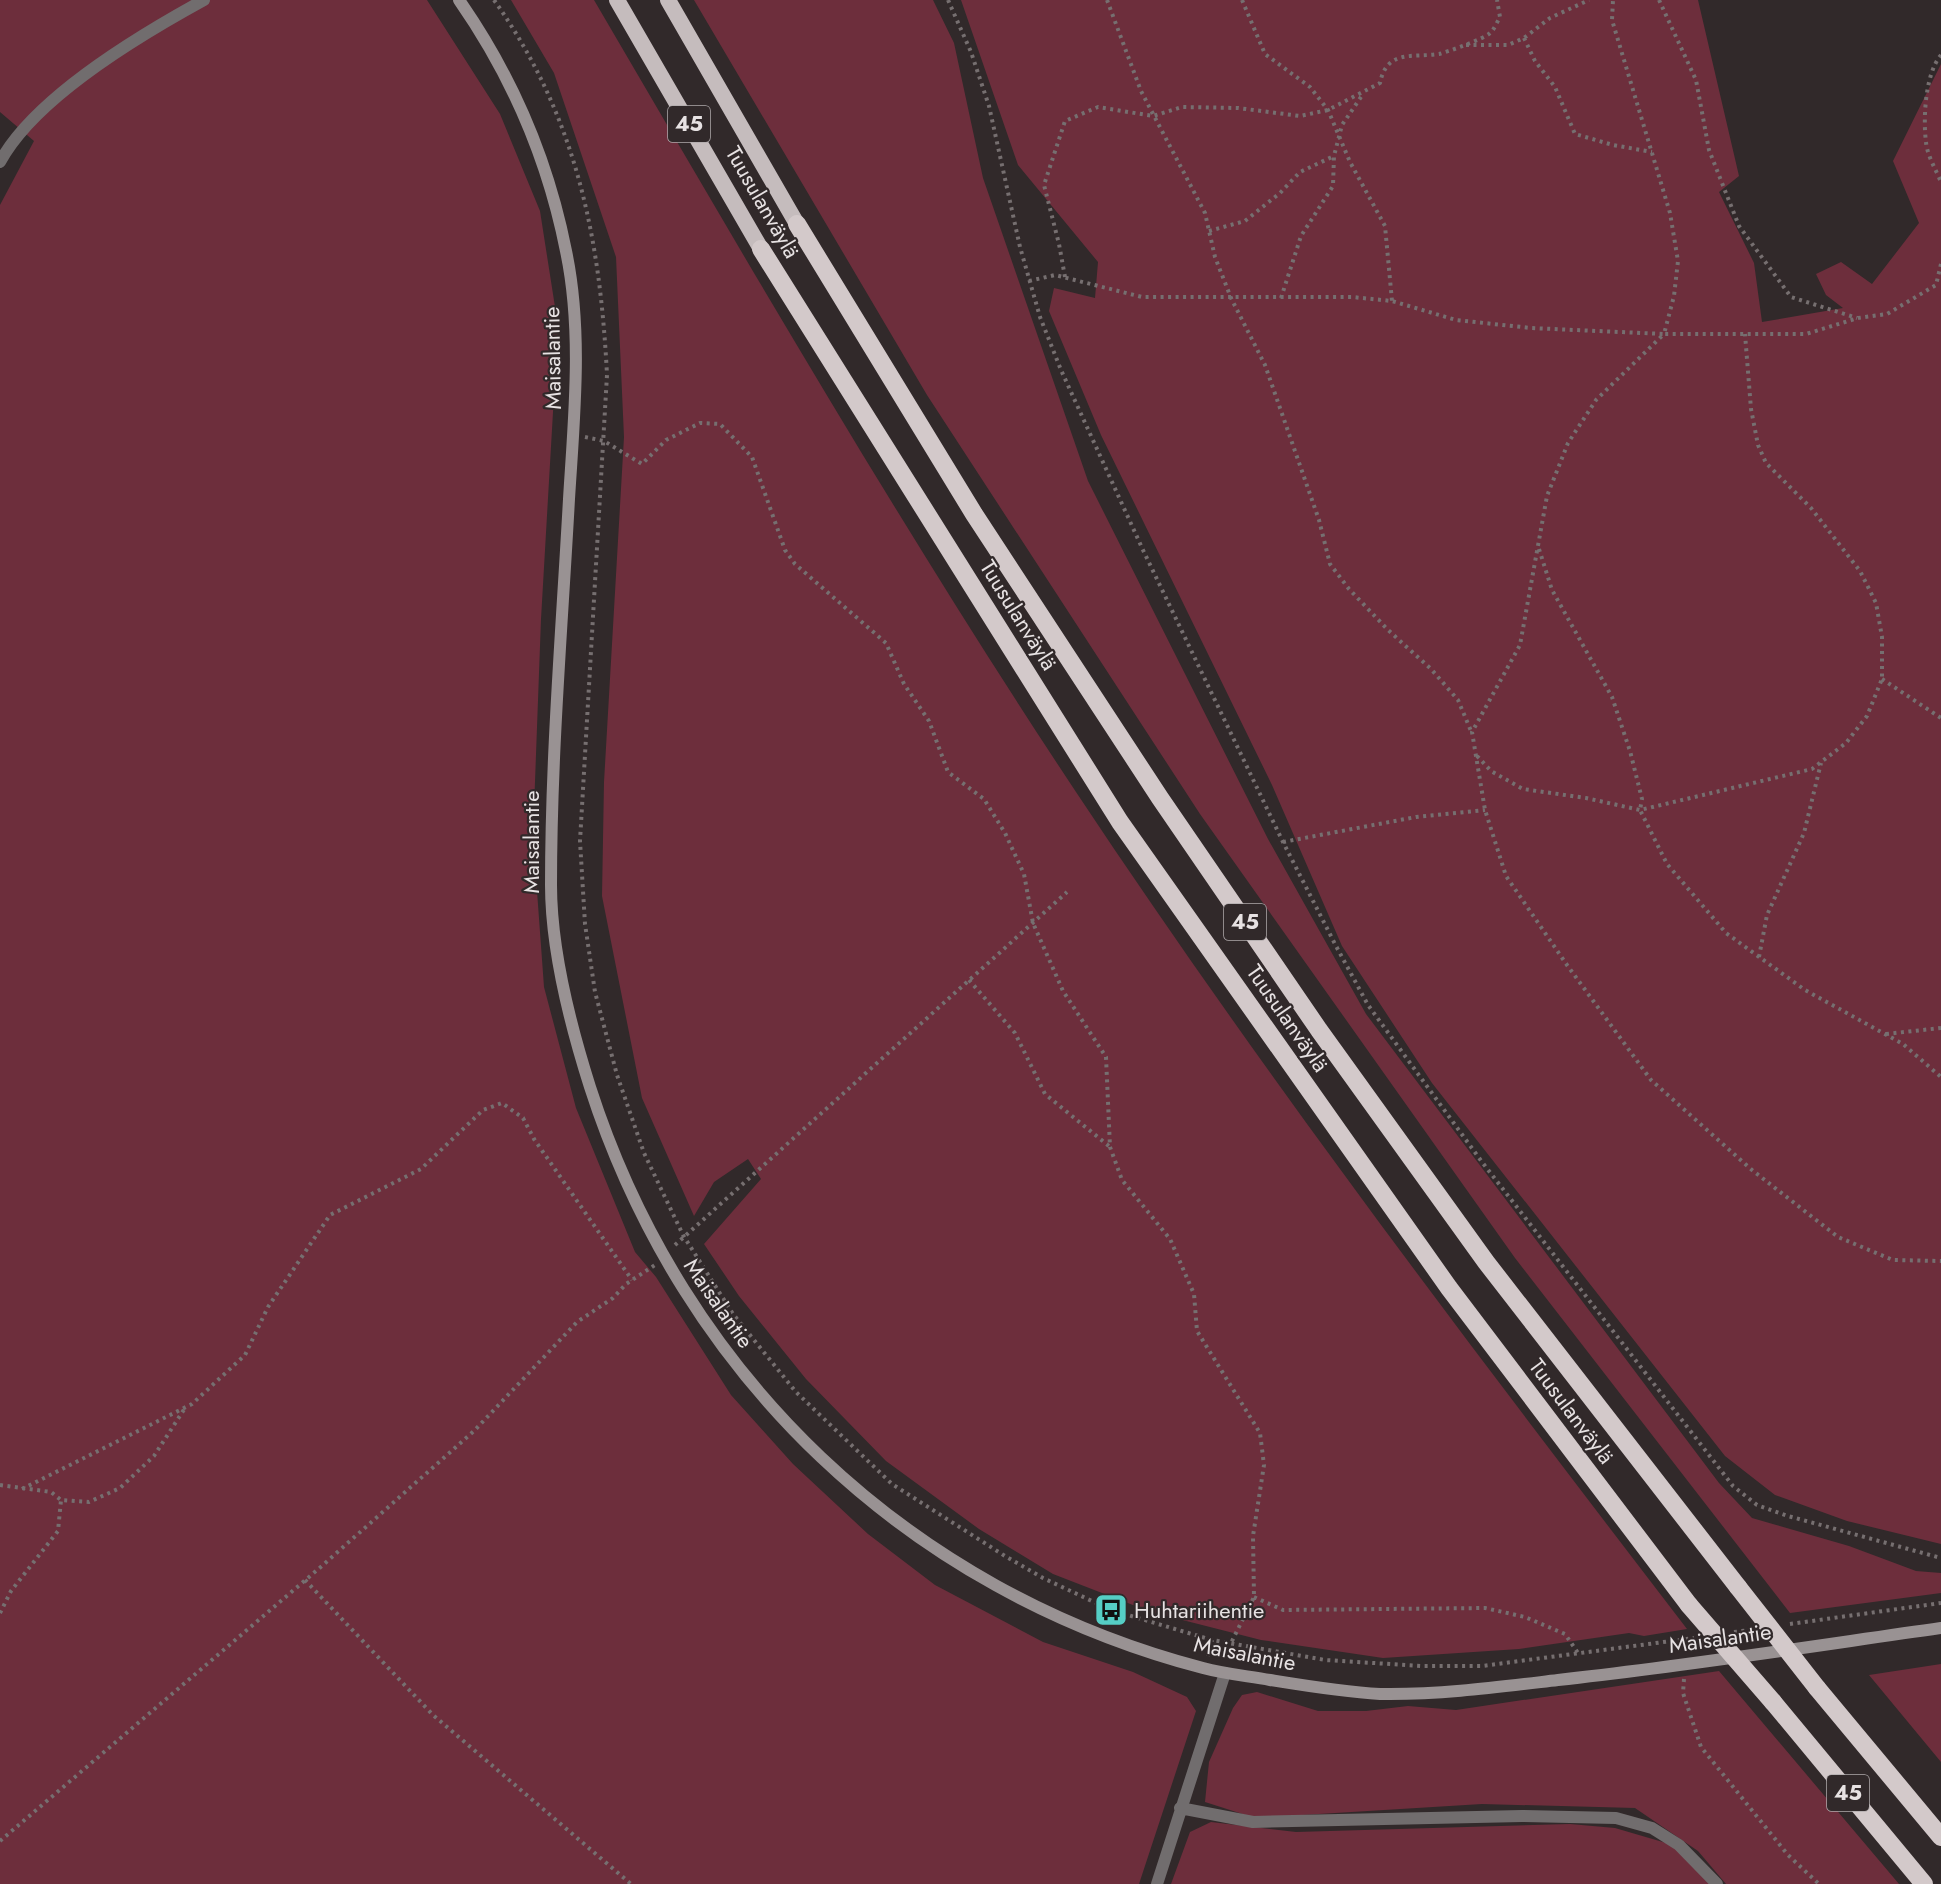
<svg xmlns="http://www.w3.org/2000/svg" width="1941" height="1884" viewBox="0 0 1941 1884" font-family="Jost,sans-serif">
<rect width="100%" height="100%" fill="#31292a"/>
<!-- green -->
<path fill="#6d2e3c" d="M0,0H427L500,114L540,211L558,326L541,619L533,836L544,987L576,1108L635,1252L656,1277L731,1395L793,1464L868,1534L935,1585L1043,1642L1133,1672L1187,1697L1196,1711L1139,1884H0V205L34,141L0,112Z
M511,0H594C750,267 905,534 1076,792C1267,1080 1477,1355 1687,1629L1644,1636L1629,1633L1519,1649L1383,1658L1261,1640L1151,1612L1053,1574L979,1529L886,1461L806,1379L739,1296L704,1244L761,1179L748,1159L714,1182L694,1216L642,1098L602,896L604,782L624,437L616,257L554,73Z
M694,0H933L954,43L983,178L1088,481L1268,839L1366,1014L1719,1483L1752,1518L1849,1546L1916,1571L1941,1573V1593L1790,1613L1515,1258L1200,814L927,395Z
M961,0H1698L1739,176L1719,192L1754,263L1762,322L1843,308L1826,295L1816,274L1841,262L1872,284L1919,223L1893,161L1941,64V1544L1847,1521L1775,1495L1725,1456L1432,1083L1342,946L1272,785L1101,435L1049,311L1054,288L1095,298L1098,262L1018,165Z
M1941,1664V1762L1869,1675Z
M1719,1671L1899,1884H1726L1698,1851L1635,1808L1482,1804L1255,1818L1205,1802L1209,1762L1233,1708L1242,1695L1257,1692L1318,1711H1366L1408,1706L1456,1710Z
M1211,1822L1296,1832L1570,1824L1615,1828L1673,1845L1711,1884H1171L1190,1832Z"/>
<g fill="none" stroke-linecap="round" stroke-linejoin="round">
<!-- path -->
<path stroke="#766f70" stroke-width="4" stroke-dasharray="3 4.5" stroke-linecap="butt" d="M494,0C576,116 600,236 607,375L580,841L585,924L595,992L617,1075L644,1153L683,1235L733,1314L796,1392L892,1484L1005,1556L1043,1578L1111,1610L1212,1640L1325,1660L1422,1666H1482L1694,1638
M948,0L971,52L989,106L1020,247L1040,317L1061,370L1143,550L1283,842L1336,946L1368,1005L1482,1162L1733,1486L1757,1505L1788,1516L1941,1558
M1107,0L1141,91L1205,213L1215,257L1231,298L1265,365L1319,520L1330,564L1349,589L1388,630L1431,669L1458,700L1471,731
M1242,0L1265,54L1310,87L1328,110L1350,162L1385,226L1392,301
M1659,0L1696,80L1709,150L1739,226L1791,297L1857,318
M1524,38L1535,61L1555,87L1575,134L1613,145L1652,152
M1466,45H1508L1524,38L1550,18L1589,0
M1941,55C1925,74 1923,119 1926,142C1927,155 1936,170 1941,182
M1209,231L1245,221L1280,193L1300,172L1334,156
M1941,264L1936,285L1887,314L1858,318L1806,334H1664L1596,400L1568,443L1547,496L1520,645L1472,732L1485,810L1506,876L1567,965L1651,1080L1752,1170L1838,1237L1893,1260L1941,1261
M1065,277L1059,244L1044,185L1065,121L1098,107L1153,116L1182,107L1238,108L1300,116L1328,110L1380,83C1387,49 1412,58 1439,54C1447,52 1484,39 1490,33C1494,30 1497,22 1500,17L1497,0
M1029,281L1055,275L1142,297H1352L1392,301L1456,320L1531,328L1664,334L1674,296L1678,261L1670,213L1612,20L1613,0
M1281,298L1301,236L1333,186L1334,156L1342,125L1363,94
M585,437L604,441L642,464L666,440L700,423L720,424L752,457L785,550L795,564L886,643L904,684L929,721L948,772L984,799L1005,833L1024,874L1033,923L1063,991L1106,1057L1110,1147L1122,1180L1170,1239L1194,1294L1197,1331L1260,1433L1264,1465L1253,1536L1254,1597L1231,1643
M1539,549L1552,590L1612,697L1630,751L1642,799L1640,810L1667,864L1726,933L1805,990L1903,1044L1941,1077
M1882,679L1941,718
M1477,756L1491,771L1523,789L1586,798L1640,810L1812,769L1846,743L1867,716L1882,679V637L1876,603L1860,571L1811,508L1766,463L1758,445L1751,409L1745,334
M1283,842L1416,817L1485,810
M1759,957L1767,915L1804,833L1821,763
M969,980L1015,1033L1045,1094L1110,1147
M1886,1034L1941,1028
M675,1245L1067,892
M0,1485L51,1492L61,1500L89,1502L120,1488L154,1456L185,1408
M22,1489L192,1404L245,1355L268,1307L330,1215L421,1169L483,1110L502,1103L523,1118L534,1139L632,1280
M305,1580L433,1715L631,1884
M1254,1597L1283,1610L1485,1608L1525,1617L1565,1634L1578,1653
M0,1613L11,1591L58,1531L61,1500
M1790,1624L1941,1603
M1734,1632L1750,1630
M1208,1656L1212,1640
M1684,1679L1683,1693L1701,1747L1788,1855L1819,1884
M0,1841L323,1565L474,1431L577,1322L613,1298L626,1284L655,1265"/>
<!-- minor -->
<path stroke="#716d6e" stroke-width="12" d="M0,162C35,97 140,35 204,0
M1180,1808L1253,1822L1522,1816L1616,1818L1652,1828L1679,1845L1717,1884
M1157,1884L1225,1673"/>
<!-- secondary -->
<path stroke="#999293" stroke-width="12" d="M459,0C512,76 548,160 566,251C583,332 574,417 569,499C562,627 551,756 551,885C551,951 570,1024 590,1087C683,1376 908,1591 1203,1668C1225,1674 1248,1676 1270,1680C1307,1686 1343,1692 1380,1694C1440,1695 1499,1687 1558,1680C1686,1666 1814,1646 1941,1628"/>
<!-- trunk -->
<path stroke="#c5bcbd" stroke-width="16" d="M617,0L761,249
M668,0L797,224"/>
<!-- motorway -->
<path stroke="#d3c9ca" stroke-width="18" d="M797,224L974,514L1160,798L1319,1030L1486,1262L1738,1587
M761,249L1120,822L1449,1288L1689,1605
M1817,1688L1941,1837
M1773,1702L1924,1884"/>
<!-- motorway-bridge -->
<path stroke="#d3c9ca" stroke-width="18" d="M1738,1587L1817,1688
M1689,1605L1773,1702"/>
</g>
<!-- icons -->
<defs>
<g id="bus-square" transform="scale(1.725)"><rect x="-9" y="-9" width="18" height="18" rx="4" fill="#55cec5" stroke="#31292a"/><path d="M-5-6H5V4H4V6H2V4H-2V6H-4V4H-5ZM-3.5-4V0h7V-4ZM-3.5 1.2v1.5H-2V1.2ZM2 1.2v1.5H3.5V1.2Z" fill="#111"/></g>
</defs>
<g fill-rule="evenodd">
<use href="#bus-square" x="1111" y="1610"/>
</g>
<g text-anchor="middle" stroke-width="4.5" stroke-linejoin="round" paint-order="stroke">
<!-- shield labels -->
<g fill="#31292a" stroke="#b0aaac" stroke-width="1.5">
<rect x="668" y="106" width="42" height="36" rx="4.5"/>
<rect x="1224" y="904" width="42" height="36" rx="4.5"/>
<rect x="1827" y="1775" width="42" height="36" rx="4.5"/>
</g>
<g font-size="21" font-weight="bold" fill="#e7e2e3">
<text x="689" y="131">45</text>
<text x="1245" y="929">45</text>
<text x="1848" y="1800">45</text>
</g>
<!-- street labels -->
<g font-size="22" fill="#e7e2e3" stroke="#31292a">
<text transform="translate(763 202) rotate(60)" y="8">Tuusulanväylä</text>
<text transform="translate(552 358) rotate(-91)" y="8">Maisalantie</text>
<text transform="translate(1019 615) rotate(58)" y="8">Tuusulanväylä</text>
<text transform="translate(531 842) rotate(-90)" y="8">Maisalantie</text>
<text transform="translate(1288 1018) rotate(55)" y="8">Tuusulanväylä</text>
<text transform="translate(719 1303) rotate(55)" y="8">Maisalantie</text>
<text transform="translate(1572 1411) rotate(53)" y="8">Tuusulanväylä</text>
<text transform="translate(1720 1638) rotate(-8)" y="8">Maisalantie</text>
<text transform="translate(1245 1653) rotate(11)" y="8">Maisalantie</text>
</g>
<!-- poi labels -->
<g font-size="22" fill="#e7e2e3" stroke="#31292a" text-anchor="start">
<text x="1134" y="1618">Huhtariihentie</text>
</g>
</g>
</svg>
